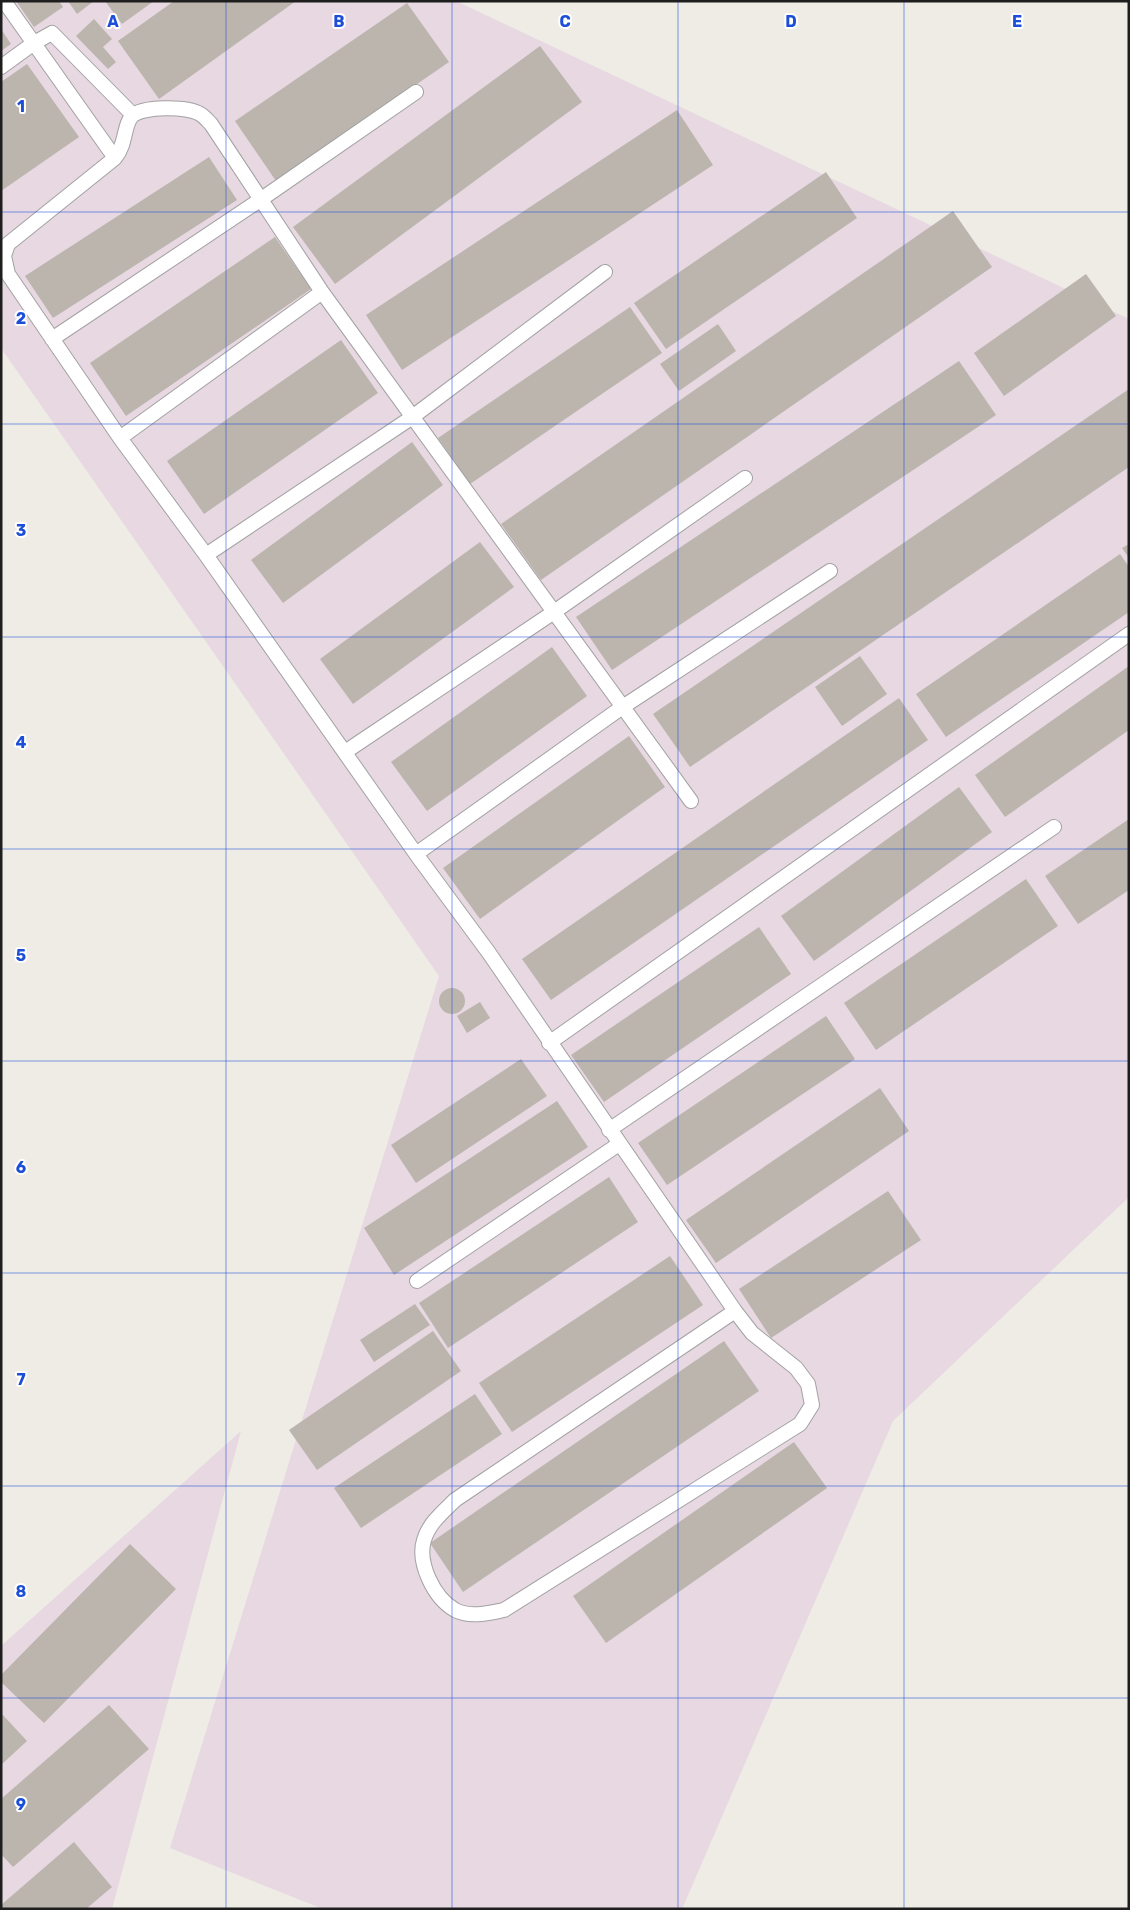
<svg xmlns="http://www.w3.org/2000/svg" width="1130" height="1910" viewBox="0 0 1130 1910" font-family="Rubik,sans-serif">
<rect width="100%" height="100%" fill="#eeece5"/>
<!-- industrial -->
<path fill="#e7d8e2" d="M1,1H456L1129,319V1197L893,1421L682,1909H323L170,1848L439,976L1,348Z
M241,1431L112,1909H1V1646Z"/>
<!-- building -->
<path fill="#bbb5ae" d="M16,1H59L63,7L34,27Z
M68,1H94L77,14Z
M105,1H154L122,24Z
M174,1H296L159,99L118,41Z
M407,3L449,62L276,181L235,121Z
M94,19L112,39L103,47L116,62L108,69L76,36Z
M1,29L11,44L1,51Z
M540,46L582,102L335,284L293,227Z
M27,64L79,137L1,191V82Z
M677,110L713,165L402,370L366,315Z
M209,157L237,200L53,318L25,276Z
M826,172L857,218L666,349L634,303Z
M953,211L992,267L541,580L501,524Z
M275,237L311,289L126,416L90,363Z
M1086,274L1116,316L1004,396L974,353Z
M630,307L662,353L470,484L438,438Z
M718,324L736,351L679,391L660,364Z
M341,340L378,393L204,514L167,461Z
M959,361L996,415L612,670L576,617Z
M1129,389V467L690,767L653,714Z
M412,442L443,485L283,603L251,560Z
M480,542L514,587L353,704L320,659Z
M1129,544V558L1122,548Z
M1120,554L1129,567V612L946,737L916,694Z
M552,647L587,696L427,811L391,762Z
M860,656L887,694L842,726L815,687Z
M1129,666V730L1005,817L975,775Z
M899,698L928,740L551,1000L522,959Z
M629,736L665,787L480,919L443,868Z
M959,787L992,832L814,961L781,916Z
M1129,819V890L1078,924L1045,876Z
M1026,879L1058,926L876,1050L844,1003Z
M759,927L791,974L604,1102L571,1055Z
M439 1001a13 13 0 1 1 26 0a13 13 0 1 1-26 0Z
M480,1002L490,1018L467,1033L457,1016Z
M826,1016L855,1059L667,1185L638,1143Z
M521,1059L547,1096L416,1183L391,1145Z
M880,1088L909,1131L716,1263L686,1220Z
M557,1101L588,1147L394,1275L364,1228Z
M609,1177L638,1222L448,1348L419,1303Z
M888,1191L921,1240L771,1338L739,1289Z
M670,1256L703,1305L512,1432L479,1383Z
M415,1304L430,1325L374,1362L360,1340Z
M433,1331L461,1371L317,1470L289,1430Z
M724,1341L759,1391L463,1592L430,1543Z
M475,1394L502,1434L361,1528L334,1488Z
M794,1442L827,1488L606,1643L573,1596Z
M130,1544L176,1589L44,1723L1,1682V1675Z
M109,1705L149,1749L13,1867L1,1854V1799Z
M1,1713L27,1741L1,1765Z
M74,1842L112,1887L86,1909H1V1905Z"/>
<g fill="none" stroke-linecap="round" stroke-linejoin="round">
<!-- lane casing -->
<g stroke="#a2a2a2" stroke-width="16">
<path id="lane" d="M4,1L115,158L8,244L4,256L8,274L120,438L206,555L416,854L489,953L735,1311L752,1333L796,1368L808,1384L812,1405L800,1424L504,1610C489,1613 470,1618 455,1610C434,1598 417,1563 424,1540C429,1523 443,1512 455,1500L735,1311
M1,67L34,43L52,33L133,115
M115,158C127,143 123,126 132,116C142,106 188,106 200,114C204,116 208,121 211,124L322,292L691,801
M52,339L260,200L416,92
M120,438L322,292
M206,555L411,418L605,272
M345,752L554,612L745,478
M416,854L621,708L830,571
M549,1043L1129,634
M609,1130L1054,827
M417,1281L619,1144"/>
</g>
<!-- lane -->
<use href="#lane" stroke="#fff" stroke-width="14"/>
</g>
<!-- grid -->
<path fill="none" stroke="#1d4ed8" stroke-width="1" stroke-opacity="0.55" d="M226,1V1909M452,1V1909M678,1V1909M904,1V1909M1,212H1129M1,424H1129M1,637H1129M1,849H1129M1,1061H1129M1,1273H1129M1,1486H1129M1,1698H1129"/>
<g font-size="16" text-anchor="middle" font-weight="bold" fill="#1d4ed8" stroke="#fff" stroke-width="4" stroke-linejoin="round" paint-order="stroke">
<text x="113" y="27">A</text>
<text x="339" y="27">B</text>
<text x="565" y="27">C</text>
<text x="791" y="27">D</text>
<text x="1017" y="27">E</text>
<text x="21" y="112">1</text>
<text x="21" y="324">2</text>
<text x="21" y="536">3</text>
<text x="21" y="748">4</text>
<text x="21" y="961">5</text>
<text x="21" y="1173">6</text>
<text x="21" y="1385">7</text>
<text x="21" y="1597">8</text>
<text x="21" y="1810">9</text>
</g>
<!-- border -->
<rect width="1130" height="1910" fill="none" stroke="#1e1e1e" stroke-width="5"/>
</svg>
